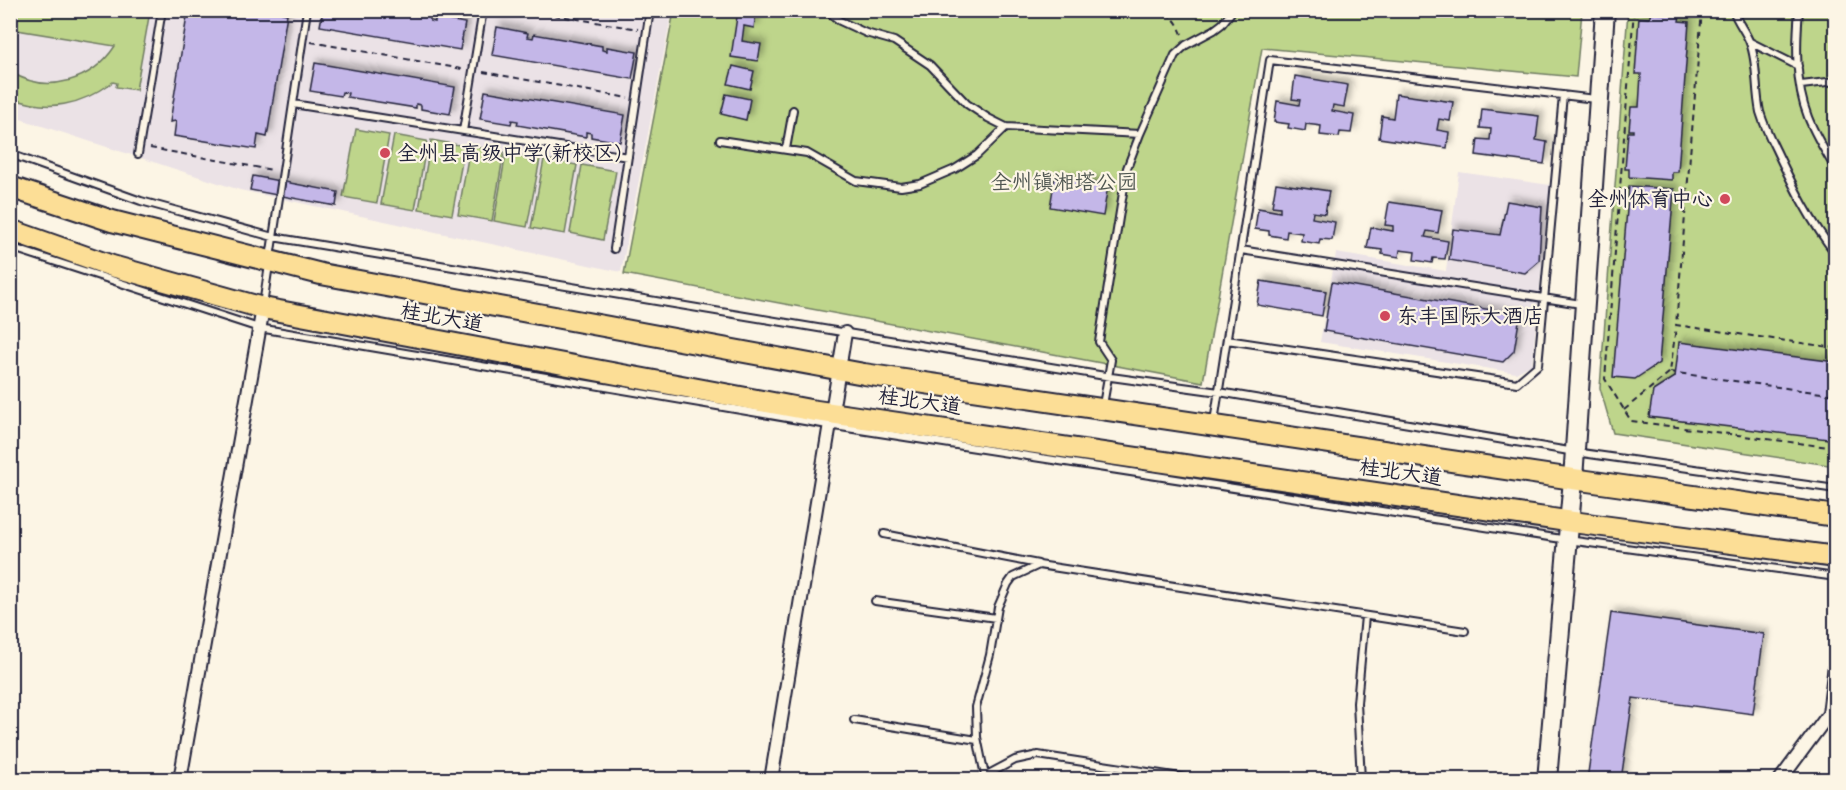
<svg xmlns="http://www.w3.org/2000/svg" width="1846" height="790" viewBox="0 0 1846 790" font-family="'Comic Neue','LXGW WenKai TC',sans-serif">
<defs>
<filter id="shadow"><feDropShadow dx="4.5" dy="-4.5" stdDeviation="3" flood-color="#0004"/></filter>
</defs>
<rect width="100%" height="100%" fill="#fcf5e5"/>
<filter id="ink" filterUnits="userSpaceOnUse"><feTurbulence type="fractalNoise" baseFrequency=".0167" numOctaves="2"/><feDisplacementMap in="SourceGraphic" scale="12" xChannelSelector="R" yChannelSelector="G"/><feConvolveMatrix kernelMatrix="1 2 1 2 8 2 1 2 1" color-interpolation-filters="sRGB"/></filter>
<g filter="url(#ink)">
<!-- built -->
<path fill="#ebe2e6" d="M11,11H672L621,272L240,190L11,116Z
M1459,172L1550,185L1532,364L1516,373L1320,342L1336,253L1446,271Z"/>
<!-- green -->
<path fill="#bed58b" stroke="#707c63" stroke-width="1.5" d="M10,11H150L136,90L116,87L117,83L113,82C80,106 49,112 11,98V72C47,95 92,81 115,46L11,29Z
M674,11H1582L1576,77L1262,48L1203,382L624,274Z
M1628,11H1835V466L1613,433L1600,388Z
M356,129L389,135L377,203L343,197Z
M394,135L427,141L415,210L381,204Z
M431,140L465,146L452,215L419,209Z
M470,146L504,152L492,221L458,215Z
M506,153L540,159L527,227L494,221Z
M544,159L577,165L565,234L531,228Z
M582,165L616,171L603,240L570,233Z"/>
<!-- building -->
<path fill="#c4b7e8" stroke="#22223b" stroke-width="1.5" filter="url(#shadow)" d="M188,10H283L282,13L287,14L267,137L258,135L256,149L174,136L176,121L170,122Z
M323,10H392L430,17V21L435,22V18L465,23L460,50L320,26Z
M618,10H641L640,14Z
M738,10H788L787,17L756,12L754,28L744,26L742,41L761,44L758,61L731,57Z
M1651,13L1680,15L1679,21L1689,22L1678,172H1672V180L1629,177V169H1625L1628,132H1633V130H1629L1631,107H1639L1641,74H1635L1639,17L1649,18Z
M497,27L528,33L527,37L533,38L534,34L602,46V50L607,51V47L637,52L632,79L492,55Z
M315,63L455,87L450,114L421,109V105L416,104V108L347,97L348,93L342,92L341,96L310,91Z
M733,66L754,71L750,89L728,84Z
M1295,76L1348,85L1344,107L1333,105L1332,111L1354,115L1351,133L1340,132L1339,137L1320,135L1321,126L1306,124L1305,131L1288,128L1289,124L1274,122L1277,101L1299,105L1300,100L1292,99Z
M485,91L625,115L620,142L591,137V133L586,132V137L517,125L518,121L512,120L511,124L480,119Z
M726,94L750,99L746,120L721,114Z
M1396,94L1453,102L1450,121L1439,119L1437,130L1449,132L1447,148L1379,138L1382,116L1393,118Z
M1482,109L1539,116L1536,140L1547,142L1544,164L1476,155L1478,139L1490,140L1491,129L1480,128Z
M253,176L338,192L336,206L250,190Z
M1055,177L1108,185L1103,216L1050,207Z
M1276,183L1329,191L1325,214L1313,212L1312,218L1335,222L1332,240L1320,239L1319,244L1301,241L1302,233L1287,231L1286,238L1269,235V231L1255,229L1258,208L1280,212V207L1272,206Z
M1629,186L1674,189L1659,363L1635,379L1613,377Z
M1507,201L1542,207L1539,261L1525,273L1449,260L1453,229L1500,235Z
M1389,202L1442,210L1438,233L1427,231L1425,237L1448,241L1445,259L1433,258L1432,263L1414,260L1415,252L1400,250L1399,257L1382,254V250L1367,248L1371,227L1393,231V226L1385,225Z
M1261,281L1326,291L1322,316L1257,305Z
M1332,282L1520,315L1514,351L1503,362L1324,331Z
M1679,342L1836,362V440L1649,417L1653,391L1675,377Z
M1611,613L1764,634L1753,714L1633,698L1621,780H1587Z"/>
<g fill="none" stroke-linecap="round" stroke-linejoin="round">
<!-- lane casing -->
<g stroke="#22223b" stroke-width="10">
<path id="lane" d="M826,10L840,21L866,33L894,41L930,65L967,104L988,118L1006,127L1140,134L1127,168L1099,342L1111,360L1103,405
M1733,10C1737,22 1746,32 1750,43C1758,64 1755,89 1760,112C1764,125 1770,138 1776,150C1793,186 1811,223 1836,254
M1799,10C1796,45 1795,84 1808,117C1815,135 1826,153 1836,170
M1750,42L1798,66
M1801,85L1836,81
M293,104L628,157
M463,131L483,10
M1140,134L1175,55L1186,45L1214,30L1222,24L1233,10
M720,140L807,153L856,181L901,187L920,184L955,169L977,155L1006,127
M786,149L793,110
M10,154L141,201L273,237L1111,377L1219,392L1575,452L1836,489
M138,154L162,10
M10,247L259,328L828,425L1568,540L1836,577
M614,249L650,10
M1241,250L1581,304
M263,305L307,10
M1227,340L1517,383L1538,365L1563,95
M1214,422L1270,60L1595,99
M884,534L1038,564
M875,601L996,618
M854,720L977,740
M985,776L977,737L976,707L990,655L998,607L1008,584L1013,577L1039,565L1465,631
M984,778L985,776L1015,760L1038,755L1200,780
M1361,780L1357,703L1365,616"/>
</g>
<!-- street casing -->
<g stroke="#22223b" stroke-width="16">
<path id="street" d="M180,780L263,308
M771,780L845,333
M1780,780L1829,714L1836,657"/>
</g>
<!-- secondary casing -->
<g stroke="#22223b" stroke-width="22">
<path id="secondary" d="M1547,780L1573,479L1605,10"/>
</g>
<!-- primary casing -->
<g stroke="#22223b" stroke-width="24">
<path id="primary" d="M10,187L112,221L321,274L864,374L1573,479L1836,516
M10,230L112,266L263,308L810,410L1580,523L1836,557"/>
</g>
<!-- path -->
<path stroke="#22223b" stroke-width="2" stroke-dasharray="6 4.5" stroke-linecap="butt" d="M523,10L638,29
M1145,10C1169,15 1174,12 1183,37
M1634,10L1605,379L1631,421L1836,448
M1702,10L1676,325L1836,348
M311,42L462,69
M483,72L628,98
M150,148L272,170
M1670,372L1836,395
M1624,410L1670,372L1676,327"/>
<!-- lane -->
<use href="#lane" stroke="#fcf5e5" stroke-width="6"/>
<!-- street -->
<use href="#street" stroke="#fcf5e5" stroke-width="12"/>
<!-- secondary -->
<use href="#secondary" stroke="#fcf5e5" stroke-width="18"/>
<!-- primary -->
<use href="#primary" stroke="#fcde96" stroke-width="20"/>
</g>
</g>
<!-- markers -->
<g fill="#d1495b" stroke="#fcf5e5" stroke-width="2">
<circle cx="385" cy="153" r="6"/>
<circle cx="1725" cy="199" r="6"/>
<circle cx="1385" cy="316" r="6"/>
</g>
<g text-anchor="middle" stroke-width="4.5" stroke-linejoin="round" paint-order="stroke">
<!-- poi labels -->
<g font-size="21" fill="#22223b" stroke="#fcf5e5" text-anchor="start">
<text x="397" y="160">全州县高级中学(新校区)</text>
<text x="1713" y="206" text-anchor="end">全州体育中心</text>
<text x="1397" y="323">东丰国际大酒店</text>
</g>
<!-- park labels -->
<g font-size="21" fill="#515853" stroke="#fcf5e5">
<text x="1064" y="189">全州镇湘塔公园</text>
</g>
<!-- street labels -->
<g font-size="21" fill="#22223b" stroke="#fcf5e5">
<text transform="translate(442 317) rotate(10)" y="7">桂北大道</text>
<text transform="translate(920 401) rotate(8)" y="7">桂北大道</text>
<text transform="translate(1401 472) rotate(8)" y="7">桂北大道</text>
</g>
</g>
<!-- margin -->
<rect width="1846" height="790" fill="none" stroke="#fcf5e5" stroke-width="36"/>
<rect x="18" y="18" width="1810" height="754" fill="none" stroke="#22223b" stroke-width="2" filter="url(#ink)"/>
</svg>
